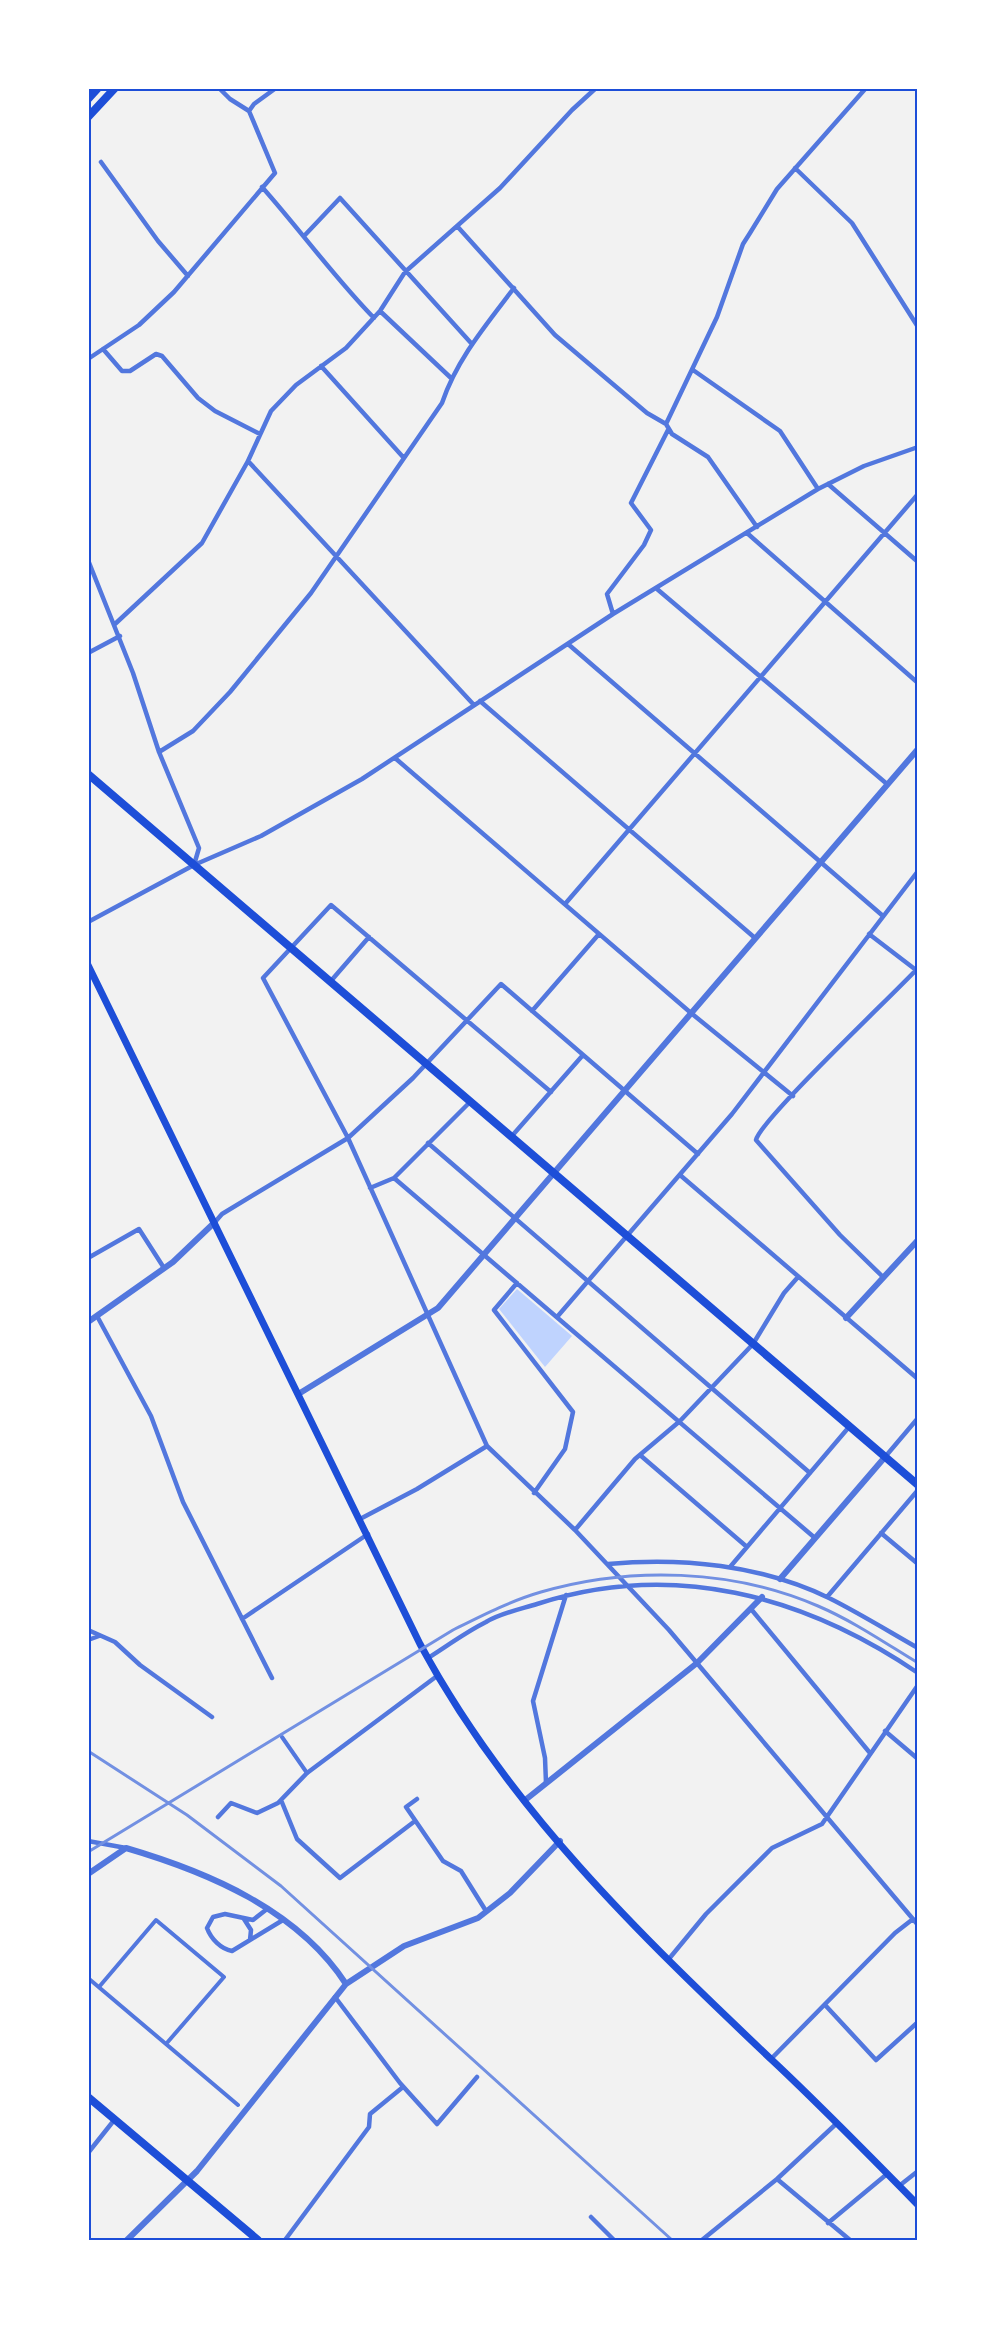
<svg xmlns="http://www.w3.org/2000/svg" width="1006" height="2329" viewBox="0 0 1006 2329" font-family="Cabin,sans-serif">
<rect width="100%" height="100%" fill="#f2f2f2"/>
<!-- water -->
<path fill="#bfd3fe" d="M517,1289L572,1336L545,1367L499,1309Z"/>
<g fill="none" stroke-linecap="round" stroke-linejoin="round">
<!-- pedestrian -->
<path stroke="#5277de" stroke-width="4" d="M282,1737L307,1773
M88,1978L238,2105
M99,1987L156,1920L224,1977L166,2044"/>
<!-- minor -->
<path stroke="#5277de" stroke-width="4.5" d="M249,111L254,104L276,88
M101,162L158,241L188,276
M795,168L852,223L918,327
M262,187C301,231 334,277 374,318
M457,226L555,335L647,413L666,424L672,434L708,457L757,527
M305,235L340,198L471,343
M380,311L451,378
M103,349L122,371H130L156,354L162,356L198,398L215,411L260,434
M88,359L139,325L174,292L275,173L249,111L230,99L219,88
M321,366L403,457
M693,370L780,431L818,489
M666,424L717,317L743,244L750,233L777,189L866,88
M248,461L474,705
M828,484L918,562
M747,533L918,683
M88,560L133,673L159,752L199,848L194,865
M657,589L887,784
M613,614L607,594L644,545L651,530L631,503L668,430
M115,624L202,543L248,461L271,411L296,385L346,348L380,311L405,272L500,188L572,110L596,88
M568,644L883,916
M88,653L120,636
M480,701L755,938
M159,752L193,731L230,692L311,593L442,403C457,359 486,325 514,288
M395,758L691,1013L793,1096
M565,904L918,494
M88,922L194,865L261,836L362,779L613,614L818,489L864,466L918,447
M869,934L916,970
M330,982L369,937
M532,1011L599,934
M551,1092L331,905L263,978L348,1138L487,1446L575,1530L669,1630L918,1925
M511,1137L583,1055
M428,1143L810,1473
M680,1175L918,1379
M394,1178L815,1538
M370,1188L394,1178L470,1102
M215,1222L222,1214L348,1138L413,1078L501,984L698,1154
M88,1258L139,1229L164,1268
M883,1277L840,1235L756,1140C761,1119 893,995 918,968
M517,1283L494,1310L573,1412L565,1449L534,1493
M97,1316L151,1416L183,1502L272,1678
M557,1317L732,1114L918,871
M640,1455L747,1547
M885,1457L918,1418
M360,1519L417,1489L487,1446
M575,1530L635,1459L680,1421L753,1344L784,1293L798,1277
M881,1533L918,1564
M608,1564C682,1557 761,1565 829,1598C859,1613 888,1631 918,1648
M730,1567L849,1427
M827,1597L918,1490
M751,1609L870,1753
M242,1619L368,1534
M88,1630L115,1642L140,1665L212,1717
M88,1640L99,1636
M428,1658C447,1646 466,1632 486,1622C501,1613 521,1609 537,1604C672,1560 803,1595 918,1673
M885,1731L918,1759
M546,1783L545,1758L533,1701L566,1595
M417,1799L406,1807L443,1861L461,1871L486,1911
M281,1800L297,1839L340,1878L415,1821
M218,1817L231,1803L257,1813L278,1803L307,1773L437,1676
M88,1841L126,1848
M267,1909L253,1920L225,1914L213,1917L207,1928C211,1939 221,1949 232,1951L283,1920
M244,1919L251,1930L250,1940
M668,1960L706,1914L772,1848L822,1824L918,1685
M335,1997L400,2083L437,2124L477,2077
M826,2006L876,2060L918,2022
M771,2059L895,1933L913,1919
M88,2153L115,2119
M777,2179L850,2240
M899,2186L918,2171
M591,2217L614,2240
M828,2223L887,2174
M285,2240L369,2127L370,2114L403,2087
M702,2240L777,2179L836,2124"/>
<!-- tertiary -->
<path stroke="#5277de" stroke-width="6" d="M846,1318L918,1240
M88,1322L173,1262L215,1222
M300,1393L438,1308L918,749
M780,1579L885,1457
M524,1801L697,1663L762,1597
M88,1874L126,1848C208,1872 298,1910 346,1984
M127,2240L197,2171L346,1984L404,1946L478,1918L510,1893L560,1841"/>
<!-- secondary -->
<path stroke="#1d4ed8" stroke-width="7" d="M88,965L420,1644C508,1808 639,1934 773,2061C822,2107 870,2156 918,2205"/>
<!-- primary -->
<path stroke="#1d4ed8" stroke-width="8" d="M88,99L98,88
M88,117L115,88
M88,2097L258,2240"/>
<!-- trunk -->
<path stroke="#1d4ed8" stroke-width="8" d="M88,774L918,1485"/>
<!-- rail -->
<path stroke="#7290e2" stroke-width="3" d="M88,1751L187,1815L281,1886L672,2240
M88,1852L453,1630C481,1616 510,1601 541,1592C630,1566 733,1569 818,1606C853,1621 885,1643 918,1663"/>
</g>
<!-- border -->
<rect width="1006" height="2329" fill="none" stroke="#ffffff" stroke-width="180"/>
<rect x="90" y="90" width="826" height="2149" fill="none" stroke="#1d4ed8" stroke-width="2"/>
</svg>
